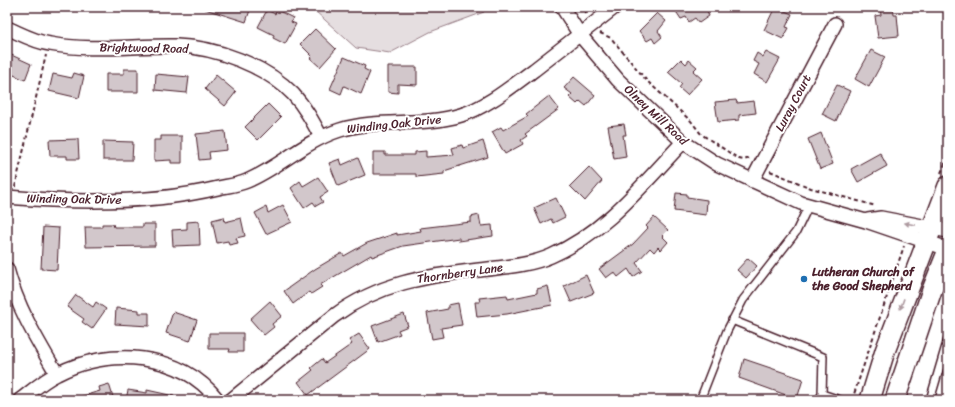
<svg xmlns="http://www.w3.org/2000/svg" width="955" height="407" viewBox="0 0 955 407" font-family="Sriracha,sans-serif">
<rect width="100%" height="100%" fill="#fff"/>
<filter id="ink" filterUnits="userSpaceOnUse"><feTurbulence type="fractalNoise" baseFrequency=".025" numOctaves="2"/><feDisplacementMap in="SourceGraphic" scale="8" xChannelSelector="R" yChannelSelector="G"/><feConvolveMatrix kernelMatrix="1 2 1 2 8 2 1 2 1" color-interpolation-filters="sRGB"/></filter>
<g filter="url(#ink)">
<!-- green -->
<path fill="#e5dee0" stroke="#987e86" d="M308,7H482L484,12L430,32L390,53L356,48L315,11Z"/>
<!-- building -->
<path fill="#d2c7cb" stroke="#4a1f2b" d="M205,7H251L246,22L205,9Z
M673,7H706L709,16L699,23L695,18L689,22L686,17L681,19Z
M775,7L792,14L786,27L789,28L783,39L764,30Z
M880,7H893L894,15H897L899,36L878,38L875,16L881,15Z
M267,10L275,14L277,10L293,18L291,22L296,24L285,44L273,38L274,35L258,27Z
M657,13L666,21L658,31L662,37L655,43L652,38L647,41L639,31Z
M315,29L336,49L320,67L310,58L312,56L300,44Z
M871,50L885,57L869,87L855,79Z
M766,52L780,59L767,82L754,74L759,64L753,61L757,53L763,57Z
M7,53L31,64L25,80L7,72Z
M344,57L365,66L364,69L370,72L361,94L344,86L341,94L330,89Z
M681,59L686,64L689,60L697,67L693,71L702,79L687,95L679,88L682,84L668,72Z
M388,67H417V85L398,84V93L388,92Z
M124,69H138V92H106V74H124Z
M74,73L84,76L79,98L49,91L53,74L72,78Z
M156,74L189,77L187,93L155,90Z
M216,75L236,92L225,106L205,89Z
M574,77L595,95L586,106L580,101L577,104L569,97L572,94L564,88Z
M837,85L850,91L836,121L822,114Z
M549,96L559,109L525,134L527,136L521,140L523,144L505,154L492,132L501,127L503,130L528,116L526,114Z
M736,100L737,103L754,101L756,113L739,115V120L718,122L715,102Z
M268,104L281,117L258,140L245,127Z
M624,124L626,135H623L626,157L614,159L608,126Z
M225,131L227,150L209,152L210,159L199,160L196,134Z
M821,133L833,164L820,169L808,139Z
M161,136H182V163H171V160L154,161V140H161Z
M78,139L79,159H67V156H50L49,140Z
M103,141L133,142L132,160H103Z
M483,141L488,157L444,171V174L416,177V174H373V152H385V155H415V152L426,151V157L454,155L452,148L462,145L463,148Z
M880,153L887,166L858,182L851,169Z
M358,158L365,175L338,186L329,163L340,159L342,165Z
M589,167L602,181L585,201L570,186Z
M318,177L328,192L320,197L323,202L316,206L313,202L304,208L291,188L300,181L303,186Z
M676,193L687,194V197L707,200L706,215L674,211Z
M556,198L565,217L553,223L551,219L541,224L534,208Z
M283,205L292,222L266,234L255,213L266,207L268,213Z
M479,215L481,226L492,225L493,236L459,241V238L403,246L372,257L371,255L320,285L322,287L311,294L309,292L293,304L284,291L315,269L342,253L344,256L367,243L397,233V235L421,231L420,228L471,222V217Z
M224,217L225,222L241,218L245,236L236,238L238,243L229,245L228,241L217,243L212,220Z
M654,217L668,230L662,236L668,242L661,250L658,247L654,252L650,248L636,263L642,271L633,277L628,269L618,277L614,272L606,278L599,269L633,244L648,228L646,226Z
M199,221L200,245L173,246L172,230L187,229V222Z
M102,224H113L114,227H143V224H155V246L86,247L85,227H102Z
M43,227L59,228L57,270L41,269Z
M748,258L757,266L746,278L737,270Z
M586,275L594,293L571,302L564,286Z
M548,286L552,305L507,314L477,317L475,302H480L479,298L507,295L508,299L537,293V289Z
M76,295L93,307L96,302L106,309L92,329L82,322L84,319L67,307Z
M270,301L282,316L272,324L274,327L264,335L250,319Z
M458,303L462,325L441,328L443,337L432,339L427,313L448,309V305Z
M116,308L139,310V313H149V326L115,324Z
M173,312L197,320L190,341L166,333Z
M404,314L408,326L398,330L400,334L378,342L372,326Z
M209,333H243V352H229L230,349H209Z
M359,334L370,349L308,395L298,382L313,370L311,368L322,359L325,363L352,344L349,340Z
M744,359L803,379L797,399L739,378Z
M109,384L114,400H76V398L100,391L99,387Z
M128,390L147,393V390L174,396L173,400H126Z"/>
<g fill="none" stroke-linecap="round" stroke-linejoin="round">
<!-- lane casing -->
<g stroke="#4a1f2b" stroke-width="10">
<path id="lane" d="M732,320L823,357L822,394
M700,400L727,331L743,300L796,232L809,205
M819,400L822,394L840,400
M930,400L948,339"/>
</g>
<!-- street casing -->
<g stroke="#4a1f2b" stroke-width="16">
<path id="street" d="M562,7L580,35L618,80L683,142L717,164L801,203L866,221L948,249
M7,28C21,34 35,42 50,44C91,52 135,45 177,46C216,47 266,66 293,94C305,107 313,122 321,137
M752,181L835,24
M7,197C75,203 152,204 218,188C227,186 238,185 247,181C280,167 303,142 340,130C379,118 422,127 461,115C487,107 512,86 534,70C561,49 588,28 615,7
M868,220L881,218L948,231
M7,269C17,307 37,340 57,374
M20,400C32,391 44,380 57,374C110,347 180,352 218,400
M231,400L334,316C379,283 425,276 479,270C503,267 528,266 551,256C606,232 642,185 683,142"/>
</g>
<!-- secondary casing -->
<g stroke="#4a1f2b" stroke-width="22">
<path id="secondary" d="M870,400L885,351L948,186
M895,400L932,290L948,250"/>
</g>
<!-- path -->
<path stroke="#4a1f2b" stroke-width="2" stroke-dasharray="4 3" stroke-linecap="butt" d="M585,14L587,7
M600,33L611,38L647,81L691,121L701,134L739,159L744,160L750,158
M770,171L811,188L876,206
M941,173L948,156
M15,187L46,55
M852,400L904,246"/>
<!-- lane -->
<use href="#lane" stroke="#fff" stroke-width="7"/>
<!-- street -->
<use href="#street" stroke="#fff" stroke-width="13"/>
<!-- secondary -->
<use href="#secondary" stroke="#fff" stroke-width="19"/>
</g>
<!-- one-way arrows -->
<defs><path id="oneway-solid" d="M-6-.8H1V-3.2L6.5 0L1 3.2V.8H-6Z"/></defs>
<g fill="#ae9aa0">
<use href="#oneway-solid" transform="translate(910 224) rotate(-169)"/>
<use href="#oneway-solid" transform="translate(902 304) rotate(110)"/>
</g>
</g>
<!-- markers -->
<circle fill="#1f6fb2" stroke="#fff" stroke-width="1.5" cx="804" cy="279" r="4"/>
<g text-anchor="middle" stroke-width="4" stroke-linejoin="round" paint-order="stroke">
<!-- street labels -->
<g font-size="12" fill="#4a1f2b" stroke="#fff">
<text transform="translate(144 48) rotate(1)" y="4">Brightwood Road</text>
<text transform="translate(793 103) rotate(-62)" y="4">Luray Court</text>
<text transform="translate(656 115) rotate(43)" y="4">Olney Mill Road</text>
<text transform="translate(394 124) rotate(-6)" y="4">Winding Oak Drive</text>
<text transform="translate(74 199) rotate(1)" y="4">Winding Oak Drive</text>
<text transform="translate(460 273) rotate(-8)" y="4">Thornberry Lane</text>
</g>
<!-- poi labels -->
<g font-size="12" font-weight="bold" fill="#4a1f2b" stroke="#fff" text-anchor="start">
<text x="812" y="276">Lutheran Church of<tspan x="812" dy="14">the Good Shepherd</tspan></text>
</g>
</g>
<!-- margin -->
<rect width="955" height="407" fill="none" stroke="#fff" stroke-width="24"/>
<rect x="12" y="12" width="931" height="383" fill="none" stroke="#4a1f2b" stroke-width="1.5" filter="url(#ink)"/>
</svg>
